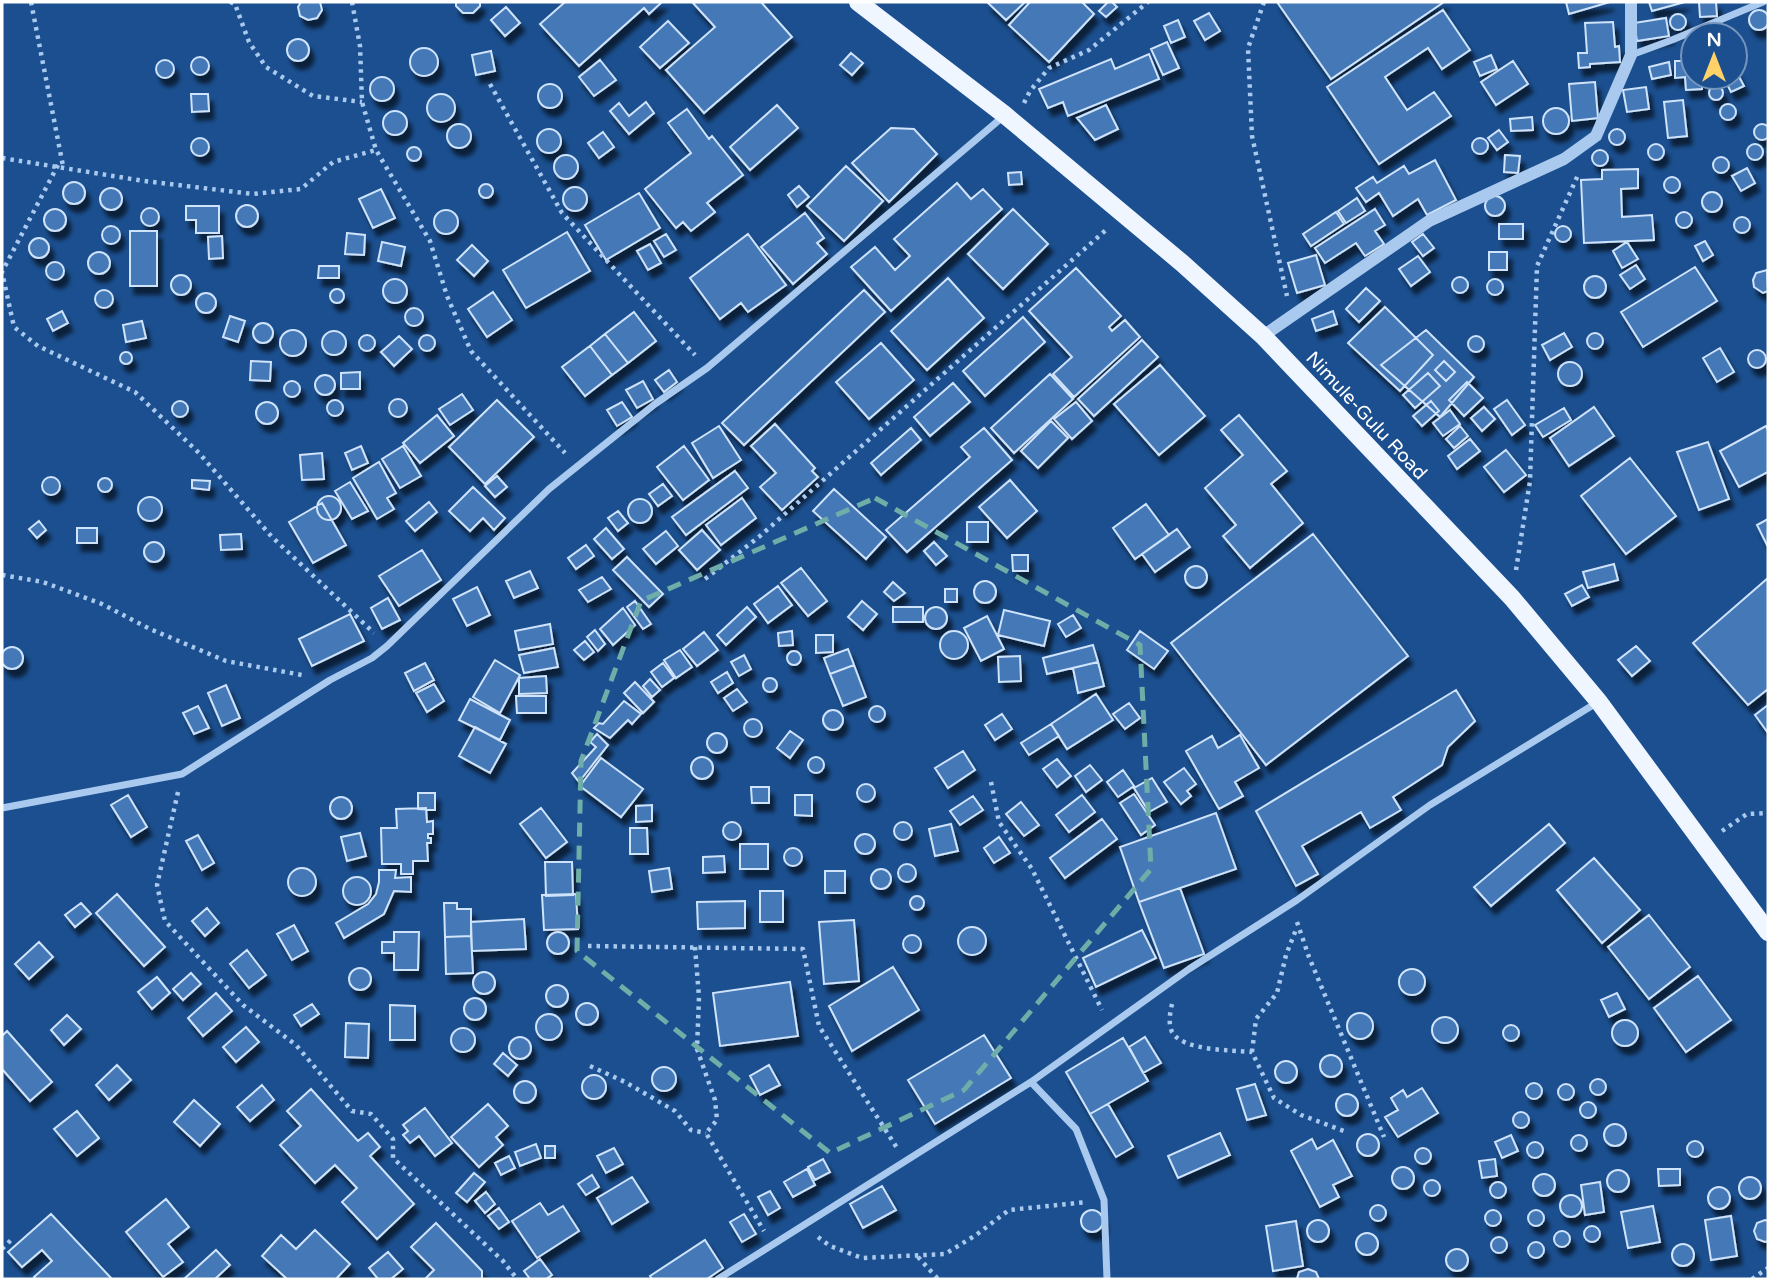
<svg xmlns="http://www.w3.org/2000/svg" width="1770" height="1281" viewBox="0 0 1770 1281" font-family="'Varela Round',sans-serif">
<defs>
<filter id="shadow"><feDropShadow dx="4.5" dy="8" stdDeviation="2" flood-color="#0009"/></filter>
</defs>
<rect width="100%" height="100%" fill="#1b4f8f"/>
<!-- building -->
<path fill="#4478b7" stroke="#cfe3fa" stroke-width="2" filter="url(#shadow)" d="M301,2H320L322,10L317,18L308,20L300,16L298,7Z
M456,2H480V6L473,13H463L456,6Z
M565,2H662L649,14L644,8L579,66L540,24Z
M692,2H761L792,37L704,113L666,70L715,27Z
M987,2H1023L1024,3L1006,20Z
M1030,2H1082L1094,14L1049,62L1009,25Z
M1108,2H1112L1117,7L1106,17L1099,11Z
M1277,2H1444L1331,79Z
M1566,2H1610L1569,14Z
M1649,2H1685L1652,11Z
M1699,2H1716L1717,16L1700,17Z
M506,7L520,23L505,36L491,20Z
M1443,10L1470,50L1442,69L1428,48L1385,77L1407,110L1434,92L1451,116L1379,164L1327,87Z
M1749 20a10 10 0 1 1 20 0a10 10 0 1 1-20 0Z
M1209,13L1220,31L1205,40L1194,21Z
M1670 22a8 8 0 1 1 16 0a8 8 0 1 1-16 0Z
M1666,18L1669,36L1637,41L1634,23Z
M1178,20L1185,37L1171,43L1164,26Z
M668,21L689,43L660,68L640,47Z
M1613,22L1615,47L1619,46L1620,62L1590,64V67L1579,68L1578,53H1587L1585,23Z
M287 50a11 11 0 1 1 22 0a11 11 0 1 1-22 0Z
M1167,42L1179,68L1163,75L1151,49Z
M410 62a14 14 0 1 1 28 0a14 14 0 1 1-28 0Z
M491,51L495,71L476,75L472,55Z
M851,53L863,63L852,75L840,65Z
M1149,54L1159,79L1068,116L1063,102L1048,108L1039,89L1111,59L1115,69Z
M1491,55L1497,69L1480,76L1474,62Z
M191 66a9 9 0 1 1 18 0a9 9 0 1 1-18 0Z
M600,60L616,80L594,96L579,77Z
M156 69a9 9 0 1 1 18 0a9 9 0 1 1-18 0Z
M1513,61L1528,84L1496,105L1481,82Z
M1675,61H1693V77H1702V89L1686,90L1685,77L1675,78Z
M1669,62L1671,75L1652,79L1649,67Z
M1736,71L1744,86L1731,92L1724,78L1735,77Z
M370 89a12 12 0 1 1 24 0a12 12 0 1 1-24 0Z
M1595,82L1598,118L1572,121L1569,84Z
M538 96a12 12 0 1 1 24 0a12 12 0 1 1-24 0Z
M1709 93a7 7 0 1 1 14 0a7 7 0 1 1-14 0Z
M1646,87L1649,109L1627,112L1623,90Z
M427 108a14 14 0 1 1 28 0a14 14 0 1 1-28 0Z
M191,94H208L209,111L192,112Z
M1683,100L1687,136L1668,138L1664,102Z
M646,102L654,113L629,134L610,111L619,103L629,116Z
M1720 112a8 8 0 1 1 16 0a8 8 0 1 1-16 0Z
M777,105L798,128L750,170L730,147Z
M1106,105L1118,129L1095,140L1077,118Z
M1543 121a13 13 0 1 1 26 0a13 13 0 1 1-26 0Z
M687,109L709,139L712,136L743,175L707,203L715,212L691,231L683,222L676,228L645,189L691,153L668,123Z
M383 123a12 12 0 1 1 24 0a12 12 0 1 1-24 0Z
M1532,117L1533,130L1511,131L1510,119Z
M447 136a12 12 0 1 1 24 0a12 12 0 1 1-24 0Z
M1754 132a8 8 0 1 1 16 0a8 8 0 1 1-16 0Z
M891,128L914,129L937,154L889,202L852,163Z
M1609 137a8 8 0 1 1 16 0a8 8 0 1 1-16 0Z
M537 141a12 12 0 1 1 24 0a12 12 0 1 1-24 0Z
M1499,130L1508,142L1497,150L1488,138Z
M603,132L614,147L599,158L588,143Z
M1472 146a8 8 0 1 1 16 0a8 8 0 1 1-16 0Z
M191 147a9 9 0 1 1 18 0a9 9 0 1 1-18 0Z
M1747 152a8 8 0 1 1 16 0a8 8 0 1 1-16 0Z
M1648 152a8 8 0 1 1 16 0a8 8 0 1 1-16 0Z
M407 154a7 7 0 1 1 14 0a7 7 0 1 1-14 0Z
M1592 158a8 8 0 1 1 16 0a8 8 0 1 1-16 0Z
M1505,155L1520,156L1518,173L1504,172Z
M554 167a12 12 0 1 1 24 0a12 12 0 1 1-24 0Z
M1713 165a8 8 0 1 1 16 0a8 8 0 1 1-16 0Z
M1435,160L1456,200L1427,215L1418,199L1393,216L1379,193L1366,202L1356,188L1373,177L1377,183L1404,166L1409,174Z
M846,166L883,201L844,241L807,206Z
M1747,168L1755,183L1741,191L1732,176Z
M1638,169V188L1621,189L1622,217L1652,215L1654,240L1584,243L1581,180L1602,179V170Z
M1021,172L1022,184L1009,185L1008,173Z
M1664 185a8 8 0 1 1 16 0a8 8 0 1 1-16 0Z
M63 193a11 11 0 1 1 22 0a11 11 0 1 1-22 0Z
M957,183L971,199L983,189L1002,209L891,311L851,267L875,247L895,270L910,256L894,239Z
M479 191a7 7 0 1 1 14 0a7 7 0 1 1-14 0Z
M799,186L809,197L797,207L788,195Z
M563 199a12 12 0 1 1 24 0a12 12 0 1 1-24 0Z
M100 199a11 11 0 1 1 22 0a11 11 0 1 1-22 0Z
M381,189L395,218L373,228L359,199Z
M1702 202a10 10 0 1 1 20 0a10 10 0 1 1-20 0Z
M639,193L660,228L606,260L585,225Z
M1485 206a10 10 0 1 1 20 0a10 10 0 1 1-20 0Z
M1357,198L1365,211L1346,223L1338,211Z
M236 216a11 11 0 1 1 22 0a11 11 0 1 1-22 0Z
M186,206H219V233H196V220H186Z
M141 217a9 9 0 1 1 18 0a9 9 0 1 1-18 0Z
M44 220a11 11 0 1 1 22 0a11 11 0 1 1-22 0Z
M1013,209L1048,244L1003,289L968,254Z
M1375,209L1385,225L1375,231L1384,244L1365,256L1356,243L1325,263L1315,248Z
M434 222a12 12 0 1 1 24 0a12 12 0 1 1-24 0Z
M1676 220a8 8 0 1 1 16 0a8 8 0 1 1-16 0Z
M1336,212L1344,224L1311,246L1303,234Z
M805,213L824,238L817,243L827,254L793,284L761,247Z
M1734 225a8 8 0 1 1 16 0a8 8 0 1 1-16 0Z
M1499,224H1523V239H1499Z
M1555 234a8 8 0 1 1 16 0a8 8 0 1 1-16 0Z
M102 235a9 9 0 1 1 18 0a9 9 0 1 1-18 0Z
M130,231H157V286H130Z
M567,232L590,271L526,308L503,270Z
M347,233L365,235L364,255L345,254Z
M666,234L676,250L664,257L654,241Z
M748,234L786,285L748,312L741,303L720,319L690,278Z
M1423,234L1434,248L1423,256L1412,242Z
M222,236L223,258L209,259L208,237Z
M29 248a10 10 0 1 1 20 0a10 10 0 1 1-20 0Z
M1705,241L1713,255L1703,261L1695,246Z
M382,242L405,247L401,266L378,261Z
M1627,242L1638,259L1622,268L1613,251Z
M650,244L661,263L648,270L637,251Z
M472,245L488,261L474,276L457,260Z
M88 263a11 11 0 1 1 22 0a11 11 0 1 1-22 0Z
M1489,252H1507V270H1489Z
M1316,255L1325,285L1297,293L1288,263Z
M1418,256L1430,272L1411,286L1399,269Z
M46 271a9 9 0 1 1 18 0a9 9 0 1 1-18 0Z
M1636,265L1645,279L1630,289L1620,275Z
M319,266H339V278H318Z
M1695,267L1717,301L1643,347L1621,312Z
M1076,268L1121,316L1109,327L1112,331L1125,320L1140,337L1074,397L1053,374L1072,357L1029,311Z
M1767,270L1768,291L1763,293L1754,287L1753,280L1756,273Z
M171 285a10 10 0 1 1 20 0a10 10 0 1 1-20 0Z
M1584 287a11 11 0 1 1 22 0a11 11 0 1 1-22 0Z
M1452 285a8 8 0 1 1 16 0a8 8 0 1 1-16 0Z
M948,278L984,318L927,370L891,331Z
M1487 287a8 8 0 1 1 16 0a8 8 0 1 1-16 0Z
M383 291a12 12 0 1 1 24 0a12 12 0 1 1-24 0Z
M1366,288L1380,301L1359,322L1346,309Z
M330 296a7 7 0 1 1 14 0a7 7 0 1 1-14 0Z
M864,290L885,312L744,445L722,423Z
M95 299a9 9 0 1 1 18 0a9 9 0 1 1-18 0Z
M493,292L512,320L487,337L468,309Z
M196 303a10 10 0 1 1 20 0a10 10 0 1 1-20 0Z
M1385,307L1433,355L1400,391L1348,343Z
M405 317a9 9 0 1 1 18 0a9 9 0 1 1-18 0Z
M62,311L68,323L53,331L47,319Z
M1333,311L1337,324L1316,331L1312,319Z
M634,312L656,341L628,363L605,334Z
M230,316L245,321L238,342L223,337Z
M1023,317L1045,342L985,396L963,371Z
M142,321L146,338L126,342L123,325Z
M253 333a10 10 0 1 1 20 0a10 10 0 1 1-20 0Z
M1426,330L1474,377L1440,417L1381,365Z
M280 343a13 13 0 1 1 26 0a13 13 0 1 1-26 0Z
M322 343a12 12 0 1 1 24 0a12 12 0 1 1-24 0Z
M1587 341a8 8 0 1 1 16 0a8 8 0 1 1-16 0Z
M1564,333L1572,347L1550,360L1542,345Z
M605,334L628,363L612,375L590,346Z
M359 343a8 8 0 1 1 16 0a8 8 0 1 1-16 0Z
M419 343a8 8 0 1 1 16 0a8 8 0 1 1-16 0Z
M1468 344a8 8 0 1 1 16 0a8 8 0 1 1-16 0Z
M399,336L412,349L394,366L381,352Z
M1142,340L1158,357L1094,416L1078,399Z
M881,343L914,380L869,419L836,382Z
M590,346L612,375L585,396L562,367Z
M1720,348L1734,372L1717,382L1703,358Z
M1748 359a9 9 0 1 1 18 0a9 9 0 1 1-18 0Z
M120 358a6 6 0 1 1 12 0a6 6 0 1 1-12 0Z
M251,361L271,362L270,381L250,380Z
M1444,361L1455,372L1446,381L1435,370Z
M1558 374a12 12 0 1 1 24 0a12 12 0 1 1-24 0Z
M1160,365L1205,416L1159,455L1114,404Z
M669,370L677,382L664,392L655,380Z
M360,372V389H341V373Z
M1428,373L1440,386L1415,408L1403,395Z
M1050,374L1073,399L1014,453L991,428Z
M315 385a10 10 0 1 1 20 0a10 10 0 1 1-20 0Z
M284 389a8 8 0 1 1 16 0a8 8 0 1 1-16 0Z
M643,381L653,399L637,408L626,390Z
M1467,382L1483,398L1464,416L1449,400Z
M953,383L970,402L930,436L914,417Z
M462,394L473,410L450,425L439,409Z
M389 408a9 9 0 1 1 18 0a9 9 0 1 1-18 0Z
M327 408a8 8 0 1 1 16 0a8 8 0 1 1-16 0Z
M497,400L534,437L485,484L449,447Z
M1507,400L1525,425L1512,435L1494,409Z
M172 409a8 8 0 1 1 16 0a8 8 0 1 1-16 0Z
M1431,401L1439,411L1422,426L1413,416Z
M256 413a11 11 0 1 1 22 0a11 11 0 1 1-22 0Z
M622,402L632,417L617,426L607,410Z
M1076,402L1092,421L1072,439L1054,419Z
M1484,407L1495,419L1482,431L1471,418Z
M1594,407L1614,436L1569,466L1550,438Z
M1564,408L1571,420L1543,437L1535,425Z
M1450,410L1460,424L1443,436L1433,423Z
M437,415L454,436L420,463L403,443Z
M1239,415L1287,471L1271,484L1303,523L1250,568L1223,536L1236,525L1205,488L1243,455L1221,430Z
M1051,421L1068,438L1038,468L1021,451Z
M775,424L815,468L812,471L818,477L782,510L760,487L776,473L751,446Z
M719,426L741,460L713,478L692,443Z
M1460,426L1468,436L1454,448L1446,439Z
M1766,426L1768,431V472L1739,487L1720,451Z
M911,428L921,440L881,475L871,463Z
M984,428L1012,460L907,552L886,530L970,457L961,447Z
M1470,439L1480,451L1457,469L1448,456Z
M1708,442L1729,499L1699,510L1677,452Z
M361,446L368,463L352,470L345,453Z
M403,446L421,476L400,488L382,459Z
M684,446L709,480L683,500L657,467Z
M1506,450L1526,475L1504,492L1484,467Z
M322,453L324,479L302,480L300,455Z
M1630,458L1676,516L1626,554L1581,496Z
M379,462L396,493L387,498L394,509L377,519L353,478Z
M735,471L748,488L686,535L672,517Z
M497,476L507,487L495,497L485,486Z
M42 486a9 9 0 1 1 18 0a9 9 0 1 1-18 0Z
M98 485a7 7 0 1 1 14 0a7 7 0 1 1-14 0Z
M192,480L210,481L209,490L192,488Z
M1010,480L1037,511L1007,538L979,507Z
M350,482L368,511L352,519L335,491Z
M663,484L672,496L658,506L649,494Z
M473,487L505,518L494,530L483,518L470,531L449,511Z
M834,489L886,537L866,559L813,511Z
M317 508a12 12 0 1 1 24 0a12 12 0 1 1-24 0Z
M138 509a12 12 0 1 1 24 0a12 12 0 1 1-24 0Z
M742,498L756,518L721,545L706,525Z
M628 511a12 12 0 1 1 24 0a12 12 0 1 1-24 0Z
M429,502L437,512L415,531L406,521Z
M322,503L346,545L313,563L289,522Z
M1146,504L1169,535L1135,559L1113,528Z
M618,511L628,523L618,531L608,518Z
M1768,519V544L1767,545L1757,525Z
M39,521L46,530L37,538L29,529Z
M967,522H988V542H967Z
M77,528H97V543H77Z
M606,528L624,549L612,559L594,539Z
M1177,529L1190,547L1155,572L1142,554Z
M702,530L720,550L697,570L679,550Z
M666,531L678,546L656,564L643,549Z
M241,534L242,549L221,550L220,535Z
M1313,534L1408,656L1266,765L1171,643Z
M934,542L947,556L936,565L924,551Z
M144 552a10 10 0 1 1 20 0a10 10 0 1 1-20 0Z
M586,545L594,556L576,569L568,558Z
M422,550L441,580L399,606L379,576Z
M1012,555H1028V571H1013Z
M627,557L663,594L649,607L613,570Z
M1614,564L1618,580L1588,588L1583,572Z
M1185 577a11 11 0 1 1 22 0a11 11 0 1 1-22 0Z
M801,568L827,601L808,616L781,583Z
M530,571L538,588L514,598L506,581Z
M602,577L611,589L588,602L579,590Z
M1768,578V689L1748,705L1693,643Z
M974 592a11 11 0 1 1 22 0a11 11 0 1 1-22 0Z
M893,582L905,593L894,601L884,592Z
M1582,585L1589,597L1572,606L1565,594Z
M778,586L792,605L768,623L754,604Z
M477,587L490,615L467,626L453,599Z
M945,589H957V602H945Z
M388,598L400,620L382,629L371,608Z
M635,601L651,624L643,629L627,607Z
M862,601L877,614L863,630L848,617Z
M925 618a11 11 0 1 1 22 0a11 11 0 1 1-22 0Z
M747,607L756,617L726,645L717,635Z
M893,607H923V622H893Z
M623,608L635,625L613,645L600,629Z
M1004,610L1050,621L1044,646L998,635Z
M350,614L364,641L312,666L299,639Z
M1073,615L1081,628L1066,637L1058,624Z
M987,616L1004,649L981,661L964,628Z
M550,624L553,644L519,650L515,631Z
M595,630L605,644L598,651L587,637Z
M792,631L793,645L779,646L778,633Z
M1140,631L1168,651L1154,669L1127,650Z
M940 645a14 14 0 1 1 28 0a14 14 0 1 1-28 0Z
M704,632L718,650L697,666L683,649Z
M816,635H833V652L816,653Z
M585,641L594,652L584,660L574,650Z
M1093,645L1098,662L1047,674L1043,658Z
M1636,646L1650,661L1632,676L1618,660Z
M1 658a11 11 0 1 1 22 0a11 11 0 1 1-22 0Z
M554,648L558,667L524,673L519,655Z
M848,649L854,665L830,674L824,658Z
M680,650L692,667L676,678L664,660Z
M787 658a7 7 0 1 1 14 0a7 7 0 1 1-14 0Z
M744,655L751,669L739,676L731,662Z
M1020,656L1021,681L999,682L998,657Z
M495,660L520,675L500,713L473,697Z
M1098,662L1104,686L1078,693L1073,668Z
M425,663L434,680L414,691L405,673Z
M663,663L674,678L662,687L651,672Z
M854,665L866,697L843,706L830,674Z
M727,672L733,683L718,693L711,682Z
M546,676L547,693L519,694V678Z
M763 685a7 7 0 1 1 14 0a7 7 0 1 1-14 0Z
M650,679L660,690L652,697L643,686Z
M635,682L654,702L643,713L624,693Z
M434,684L444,701L427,712L416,693Z
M226,685L240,718L222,726L208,693Z
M737,689L747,702L733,711L724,698Z
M1456,690L1475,721L1448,747L1442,765L1393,797L1401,810L1370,828L1361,812L1302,846L1318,874L1296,886L1256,811Z
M1096,694L1113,720L1067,749L1051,724Z
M516,696H546V713H517Z
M470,699L510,720L500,740L459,720Z
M624,701L641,714L632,724L628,720L610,738L594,728L599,723L603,724Z
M1129,703L1140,718L1125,729L1113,714Z
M1768,705V733L1755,715Z
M198,706L209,728L194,734L183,713Z
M869 714a8 8 0 1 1 16 0a8 8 0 1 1-16 0Z
M823 720a10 10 0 1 1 20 0a10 10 0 1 1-20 0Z
M1002,714L1012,729L995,740L985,725Z
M744 728a9 9 0 1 1 18 0a9 9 0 1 1-18 0Z
M1051,724L1059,736L1029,755L1021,743Z
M475,727L506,744L490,773L459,756Z
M790,731L803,740L790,758L777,748Z
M707 743a10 10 0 1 1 20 0a10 10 0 1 1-20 0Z
M597,734L608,745L579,782L572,773L596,747L590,742Z
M1240,735L1259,768L1235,782L1243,796L1219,809L1186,751L1212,736L1218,748Z
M963,751L975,770L948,788L935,768Z
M808 765a8 8 0 1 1 16 0a8 8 0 1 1-16 0Z
M691 768a11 11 0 1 1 22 0a11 11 0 1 1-22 0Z
M601,758L643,789L621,817L580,786Z
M1057,759L1071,776L1057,787L1043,769Z
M1090,765L1102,780L1086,792L1075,776Z
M1184,768L1196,784L1187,791L1191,796L1181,804L1164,782Z
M1123,770L1134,786L1118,797L1107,782Z
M1152,778L1167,802L1149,812L1134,788Z
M857 793a9 9 0 1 1 18 0a9 9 0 1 1-18 0Z
M751,787H769V803H752Z
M418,793H435V810L418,809Z
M1134,794L1155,825L1141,835L1120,803Z
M128,795L147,827L131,837L111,805Z
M795,795H812V816L795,815Z
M1082,795L1095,812L1069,832L1056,815Z
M973,796L983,810L960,825L950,811Z
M330 808a11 11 0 1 1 22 0a11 11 0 1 1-22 0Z
M1021,802L1039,825L1024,836L1006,814Z
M652,805V821L636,822V806Z
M426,808L427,822L433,821V834H428V838H431V843H427L428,861H413V874H401V864H382L381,828H397L396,809Z
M541,808L567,842L546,858L520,824Z
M1216,813L1236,869L1139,902L1120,847Z
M1102,819L1117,839L1065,878L1050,858Z
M894 831a9 9 0 1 1 18 0a9 9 0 1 1-18 0Z
M723 831a9 9 0 1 1 18 0a9 9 0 1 1-18 0Z
M951,824L958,851L935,856L929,829Z
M1549,824L1565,843L1491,906L1474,887Z
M630,828H647L648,854H630Z
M360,833L366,856L347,861L341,837Z
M855 844a10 10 0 1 1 20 0a10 10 0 1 1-20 0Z
M198,835L214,863L202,870L186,841Z
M999,837L1010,853L994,863L984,848Z
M740,844H768V869H740Z
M784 857a9 9 0 1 1 18 0a9 9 0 1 1-18 0Z
M724,856L725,872L703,873V857Z
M1594,858L1640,910L1602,943L1557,890Z
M545,862H572L573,895L546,896Z
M898 873a9 9 0 1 1 18 0a9 9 0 1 1-18 0Z
M669,868L672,889L652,892L649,871Z
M288 882a14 14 0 1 1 28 0a14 14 0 1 1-28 0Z
M871 879a10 10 0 1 1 20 0a10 10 0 1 1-20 0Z
M379,870H396L395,878L411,877V892L394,891L384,914L344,938L336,923L368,904L376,894L379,882Z
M825,871H845V893H825Z
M343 891a14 14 0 1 1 28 0a14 14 0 1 1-28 0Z
M1180,888L1204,954L1164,968L1139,902Z
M760,891H783V922H760Z
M117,894L165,947L144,966L96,913Z
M576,894L578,929L544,930L542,895Z
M910 903a7 7 0 1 1 14 0a7 7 0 1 1-14 0Z
M745,901V928L698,929L697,902Z
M81,903L91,914L75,927L65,915Z
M444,903H457V909H471V936L445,937Z
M207,908L219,923L205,936L192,921Z
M1649,915L1690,967L1649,999L1608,947Z
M524,919L526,949L472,951L471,922Z
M854,920L859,981L824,984L819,922Z
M294,925L308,951L292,960L277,934Z
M958 941a14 14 0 1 1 28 0a14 14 0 1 1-28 0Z
M1142,930L1156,958L1096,987L1083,958Z
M547 943a11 11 0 1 1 22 0a11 11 0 1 1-22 0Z
M394,932H419L418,970H394V953H382V942H394Z
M903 944a9 9 0 1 1 18 0a9 9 0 1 1-18 0Z
M471,936L473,973L446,974L445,937Z
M39,942L53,957L29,979L15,964Z
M247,950L266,975L249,988L230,964Z
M893,967L919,1010L852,1051L829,1006Z
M349 979a11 11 0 1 1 22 0a11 11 0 1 1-22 0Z
M1399 982a13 13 0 1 1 26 0a13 13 0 1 1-26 0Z
M473 983a11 11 0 1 1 22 0a11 11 0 1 1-22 0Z
M191,973L201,984L183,1000L173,989Z
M1698,976L1731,1020L1686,1052L1654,1008Z
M157,977L170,993L152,1009L138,992Z
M790,982L798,1036L720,1046L713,993Z
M546 996a11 11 0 1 1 22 0a11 11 0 1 1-22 0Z
M216,993L232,1011L203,1036L188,1018Z
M1617,993L1625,1009L1609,1017L1601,1000Z
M464 1009a11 11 0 1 1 22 0a11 11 0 1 1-22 0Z
M576 1014a11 11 0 1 1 22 0a11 11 0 1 1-22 0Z
M312,1004L319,1014L301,1026L294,1015Z
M390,1005L415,1006V1040H390Z
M1347 1026a13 13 0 1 1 26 0a13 13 0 1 1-26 0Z
M536 1027a13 13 0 1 1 26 0a13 13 0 1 1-26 0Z
M67,1015L81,1029L64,1045L51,1030Z
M1432 1030a13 13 0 1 1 26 0a13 13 0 1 1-26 0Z
M1612 1033a13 13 0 1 1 26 0a13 13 0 1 1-26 0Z
M346,1023L369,1024L368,1058L345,1057Z
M1503 1033a8 8 0 1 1 16 0a8 8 0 1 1-16 0Z
M246,1027L259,1042L236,1062L223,1047Z
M451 1040a12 12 0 1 1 24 0a12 12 0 1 1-24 0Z
M7,1031L52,1082L30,1101L2,1069V1036Z
M984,1035L1011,1078L935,1124L908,1080Z
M509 1048a11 11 0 1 1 22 0a11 11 0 1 1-22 0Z
M1145,1037L1161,1063L1143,1073L1129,1047Z
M1123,1038L1148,1081L1090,1114L1066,1072Z
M503,1053L517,1065L508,1076L494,1064Z
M1320 1066a11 11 0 1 1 22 0a11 11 0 1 1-22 0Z
M1275 1072a11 11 0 1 1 22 0a11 11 0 1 1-22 0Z
M117,1065L131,1080L109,1100L96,1085Z
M769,1065L780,1085L760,1095L750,1076Z
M652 1079a12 12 0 1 1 24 0a12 12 0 1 1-24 0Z
M582 1087a12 12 0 1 1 24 0a12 12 0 1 1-24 0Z
M1590 1087a8 8 0 1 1 16 0a8 8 0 1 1-16 0Z
M514 1092a11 11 0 1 1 22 0a11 11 0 1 1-22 0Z
M1526 1091a8 8 0 1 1 16 0a8 8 0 1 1-16 0Z
M1558 1092a8 8 0 1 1 16 0a8 8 0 1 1-16 0Z
M1255,1084L1266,1115L1247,1120L1237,1089Z
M262,1085L274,1100L250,1121L237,1107Z
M1422,1088L1438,1113L1398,1137L1385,1117L1398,1110L1391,1098L1403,1090L1407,1097Z
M311,1089L358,1141L368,1133L380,1147L370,1156L414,1204L377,1239L342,1202L357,1188L335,1165L315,1183L280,1145L301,1126L287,1111Z
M1336 1105a11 11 0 1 1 22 0a11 11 0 1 1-22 0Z
M194,1100L220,1124L200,1146L174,1122Z
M1580 1110a8 8 0 1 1 16 0a8 8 0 1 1-16 0Z
M488,1104L508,1126L496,1137L503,1145L479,1167L451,1137Z
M1108,1104L1133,1147L1116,1157L1090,1114Z
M425,1108L452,1143L435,1156L419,1136L410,1143L403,1135L408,1131L403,1125Z
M77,1111L99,1138L77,1156L54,1129Z
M1513 1120a8 8 0 1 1 16 0a8 8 0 1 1-16 0Z
M1604 1135a11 11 0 1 1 22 0a11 11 0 1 1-22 0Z
M1220,1133L1230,1155L1178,1178L1168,1156Z
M1357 1145a11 11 0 1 1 22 0a11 11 0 1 1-22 0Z
M1571 1143a8 8 0 1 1 16 0a8 8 0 1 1-16 0Z
M1511,1135L1518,1151L1502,1158L1495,1142Z
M1312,1139L1317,1149L1333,1140L1352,1176L1333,1185L1339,1197L1320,1207L1291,1151Z
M1687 1149a8 8 0 1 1 16 0a8 8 0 1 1-16 0Z
M1527 1150a8 8 0 1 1 16 0a8 8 0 1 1-16 0Z
M536,1144L541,1158L520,1166L515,1152Z
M545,1146H555V1158H545Z
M1415 1156a8 8 0 1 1 16 0a8 8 0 1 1-16 0Z
M614,1148L623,1164L606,1173L597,1156Z
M509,1156L515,1168L501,1175L495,1163Z
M823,1159L830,1172L815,1180L808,1167Z
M1495,1159L1497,1176L1482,1178L1479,1161Z
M1392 1178a11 11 0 1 1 22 0a11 11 0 1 1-22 0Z
M807,1169L815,1185L793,1197L784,1182Z
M1658,1169H1680V1185L1659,1186Z
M1607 1181a11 11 0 1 1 22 0a11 11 0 1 1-22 0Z
M474,1173L485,1182L467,1202L456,1193Z
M1533 1185a11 11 0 1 1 22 0a11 11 0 1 1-22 0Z
M592,1175L599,1187L586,1195L578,1184Z
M632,1177L648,1202L612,1224L597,1198Z
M1739 1188a11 11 0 1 1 22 0a11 11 0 1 1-22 0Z
M1424 1188a8 8 0 1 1 16 0a8 8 0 1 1-16 0Z
M1490 1190a8 8 0 1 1 16 0a8 8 0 1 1-16 0Z
M1600,1182L1604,1212L1585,1215L1581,1185Z
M882,1186L896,1210L863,1228L850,1204Z
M1708 1198a11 11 0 1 1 22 0a11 11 0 1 1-22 0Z
M770,1191L780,1208L768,1215L758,1197Z
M486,1192L495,1204L485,1213L475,1201Z
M1560 1206a11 11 0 1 1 22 0a11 11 0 1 1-22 0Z
M166,1199L189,1227L168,1244L183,1262L163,1277L126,1232Z
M540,1203L548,1215L563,1206L579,1231L537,1258L512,1221Z
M1370 1213a8 8 0 1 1 16 0a8 8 0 1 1-16 0Z
M1653,1206L1660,1242L1628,1248L1621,1212Z
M499,1208L509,1222L499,1229L488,1216Z
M1528 1218a8 8 0 1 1 16 0a8 8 0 1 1-16 0Z
M1485 1218a8 8 0 1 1 16 0a8 8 0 1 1-16 0Z
M1081 1221a11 11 0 1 1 22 0a11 11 0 1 1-22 0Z
M51,1214L112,1279H36L34,1277L52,1261L42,1250L22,1267L8,1252Z
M744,1214L756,1234L742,1242L730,1222Z
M1731,1216L1737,1256L1711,1260L1705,1220Z
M1307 1231a11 11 0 1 1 22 0a11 11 0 1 1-22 0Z
M1765,1220L1768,1221V1241L1765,1242L1757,1239L1754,1231L1757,1223Z
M1296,1221L1303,1266L1273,1271L1266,1226Z
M436,1223L482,1271V1279H425L434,1270L411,1247Z
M1584 1234a8 8 0 1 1 16 0a8 8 0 1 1-16 0Z
M315,1230L350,1264L336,1279H287L262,1256L281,1235L296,1249Z
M1554 1239a8 8 0 1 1 16 0a8 8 0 1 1-16 0Z
M1356 1244a11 11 0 1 1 22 0a11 11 0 1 1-22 0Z
M1491 1245a8 8 0 1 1 16 0a8 8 0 1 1-16 0Z
M705,1240L723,1268L707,1279H652L650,1276Z
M1528 1250a8 8 0 1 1 16 0a8 8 0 1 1-16 0Z
M1672 1255a11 11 0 1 1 22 0a11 11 0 1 1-22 0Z
M1446 1260a11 11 0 1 1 22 0a11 11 0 1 1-22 0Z
M216,1250L230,1265L215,1279H184Z
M388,1252L403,1269L391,1279H378L369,1268Z
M540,1259L552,1275L546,1279H530L524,1271Z
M1308,1269L1316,1272L1319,1279H1297L1299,1272Z"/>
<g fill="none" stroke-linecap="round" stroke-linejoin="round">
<!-- path -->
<path stroke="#a9c9ee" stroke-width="4.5" stroke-dasharray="3.5 5" stroke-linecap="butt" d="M31,2L63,166
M230,2L235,4L249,42L266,67L313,96L362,102
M352,2L360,46L362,102L376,150L430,241L447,296L471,351L565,453
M1264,2L1248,48L1252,136L1287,296
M490,84L562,213L695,355
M1024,103L1030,91L1049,68L1089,50L1148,2
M2,158L144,181L253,194L301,189L333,162L376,150
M58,165L2,272L14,327L38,346L135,392L199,453L272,537L374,633
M1516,570L1530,481L1537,266L1578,175
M2,575L43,582L102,604L150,629L226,661L302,675
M705,579L760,536L1106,230
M991,782L999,822L1032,869L1102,1010
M178,792L157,885L165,921L243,1005L296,1045L352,1111L371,1114L393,1139V1158L503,1261L517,1279
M1722,831L1747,814L1768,813
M1297,922L1309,957L1384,1137
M588,946L803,949L819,1026L897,1148
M695,947L699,997L697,1049L715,1100L717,1120L706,1133L764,1231
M1172,1004C1170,1013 1168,1023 1172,1032C1183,1051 1231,1050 1252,1052L1274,1098L1301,1115L1344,1131
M1252,1052L1256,1019L1277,993L1286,955L1297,927
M590,1066L625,1082L675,1111L691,1130L706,1133
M818,1237L830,1246L862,1258L945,1254L976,1235L1009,1210L1087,1202
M2,1249L12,1239
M918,1257L938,1279
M1752,1279L1768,1268"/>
<!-- minor -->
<path stroke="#a9c9ee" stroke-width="7" d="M1631,55L1672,40L1763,2
M2,808L182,774L330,680L372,658L387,646L549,489L655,404L707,368L1005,115
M1031,1082L1076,1129L1104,1200L1107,1279
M718,1279L1031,1082L1189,969L1297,900L1430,805L1598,702"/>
<!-- tertiary -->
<path stroke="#a9c9ee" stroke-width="12" d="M1263,336L1429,221L1564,159L1596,136L1631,55V2"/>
<!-- primary -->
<path stroke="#f0f6ff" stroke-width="18" d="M858,2L1005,115L1182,263L1263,336L1512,598L1599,702L1768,932"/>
</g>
<!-- marked area -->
<path fill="none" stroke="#6fada8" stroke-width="5" stroke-dasharray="14 9" stroke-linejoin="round" d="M875,498L1140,645L1151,869L964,1090L830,1153L577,951L581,761L641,601Z"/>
<g text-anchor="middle" stroke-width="5" stroke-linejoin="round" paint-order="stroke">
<!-- street labels -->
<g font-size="19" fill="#fff" stroke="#1b4f8f">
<text transform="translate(1367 415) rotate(47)" y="7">Nimule-Gulu Road</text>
</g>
</g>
<!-- border -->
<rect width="1770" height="1281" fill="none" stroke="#ffffff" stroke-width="7"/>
<!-- north arrow -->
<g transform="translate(1714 56)"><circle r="33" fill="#1b4f8f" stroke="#7695bc" stroke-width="2"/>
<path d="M0-5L12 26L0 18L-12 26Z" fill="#ffd166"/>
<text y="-10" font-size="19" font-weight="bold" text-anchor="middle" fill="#ffffff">N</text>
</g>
</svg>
